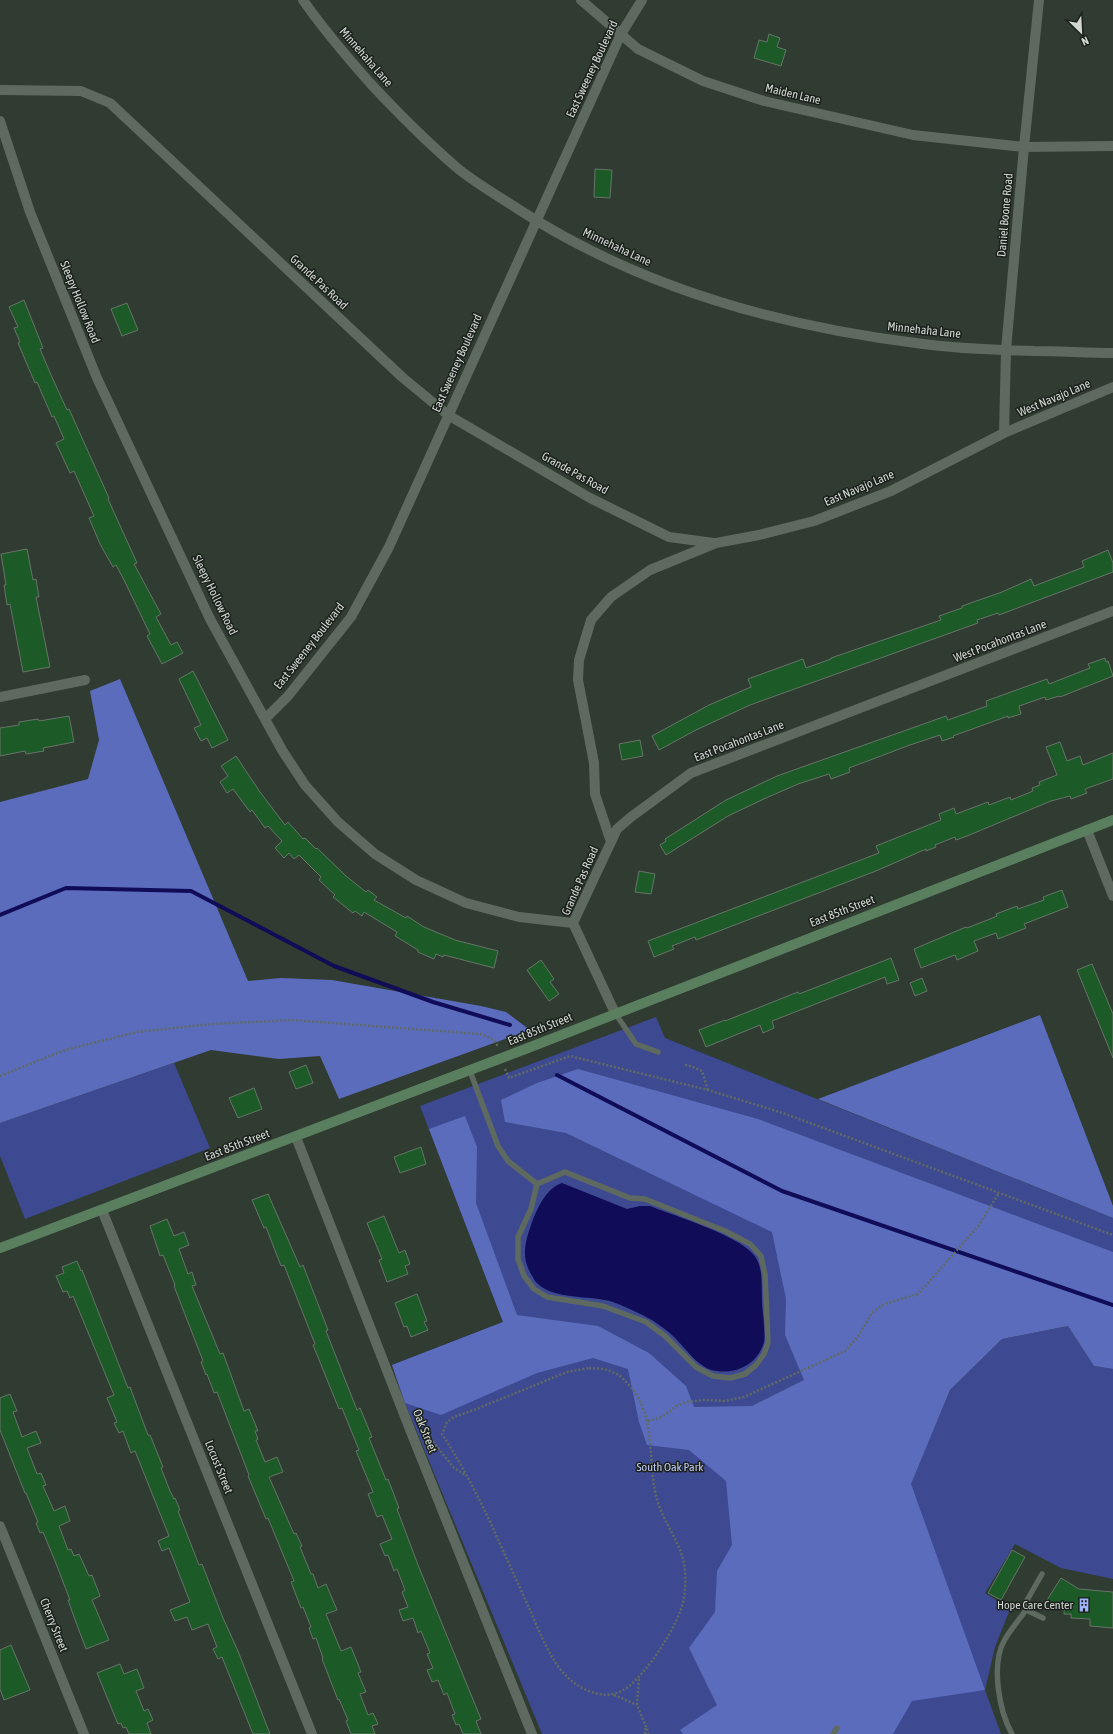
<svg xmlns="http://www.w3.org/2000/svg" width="1113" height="1734" viewBox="0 0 1113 1734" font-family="'Asap Condensed',sans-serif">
<rect width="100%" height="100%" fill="#303b31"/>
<!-- green -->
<path fill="#3d4a91" d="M656,1017L665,1038L1113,1218V1291L874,1382L911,1483L950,1390L1002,1339L1068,1326L1094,1366L1113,1369V1579L1061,1568L1015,1544L985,1593L1010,1609L995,1647L985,1690L1001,1734H542L405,1403L392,1365L503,1322L420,1106Z
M174,1063L210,1148L25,1219L0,1156V1123Z"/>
<!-- forest -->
<path fill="#5b6cbd" d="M120,679L248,981L281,978L332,980L481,1006L506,1012L530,1030L339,1099L320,1056L279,1059L211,1050L0,1123V802L88,779L99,740L90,691Z
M1040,1015L1113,1206V1218L818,1099Z
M578,1069L758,1119L1113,1252V1369L1094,1366L1068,1326L1002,1339L950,1390L911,1484L985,1690L912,1701L893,1734H683L680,1730L717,1705L689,1648L715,1612L717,1571L732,1545L726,1481L689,1450L647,1445L639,1422L628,1369L593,1358L537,1373L441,1415L405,1403L392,1365L503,1322L429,1129L465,1116L477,1147L476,1203L517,1315L598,1326L649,1353L686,1386L694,1407L752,1406L804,1380L785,1335L786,1299L772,1232L566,1133L505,1122L501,1100L537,1083Z"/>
<!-- water -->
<path fill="#100c57" d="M562,1183L627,1209L640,1206H650C675,1216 737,1235 753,1254C764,1266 761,1285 762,1300C762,1311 766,1333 764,1342C758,1364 737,1374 717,1371C698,1369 687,1349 673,1336C667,1330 659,1325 652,1320C641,1314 622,1305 610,1301C590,1296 553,1299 538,1284C535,1282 533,1277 531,1274C521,1257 525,1243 531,1225C537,1209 545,1189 562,1183Z"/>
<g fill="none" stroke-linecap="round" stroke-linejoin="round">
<!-- stream -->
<path stroke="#100c57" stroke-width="4" d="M0,915L66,888L191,891L334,966L433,1002L510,1025
M557,1075L782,1191L1113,1305"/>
</g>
<!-- building -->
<path fill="#1c5a28" stroke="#677468" d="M769,34L780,38L777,47L786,50L781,66L754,58L759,40L767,42Z
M595,169L612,170L610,198L594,197Z
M24,300L43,348L40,349L51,375L67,410L69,409L109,498L108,499L137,563L134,564L161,614L156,617L171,645L177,642L183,653L162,664L147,636L150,634L124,580L116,565L113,567L100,544L89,518L94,516L74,471L70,473L56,443L64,439L54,416L52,417L37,382L35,383L18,343L20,342L14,328L18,327L9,307Z
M127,303L138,330L122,336L111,309Z
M27,549L33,580L36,579L39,597H36L50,667L23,672L10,604L7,605L4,585H6L1,554Z
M1108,550L1113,563V572L999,615L998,613L977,620L978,623L953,632L750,705L696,730L659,750L652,736L709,705L751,687L748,679L803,659L806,668L831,659V658L941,620L939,616L962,608V606L1002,592L1031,579L1034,586L1084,567L1082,561Z
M1105,658L1106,662L1108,661L1113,676L1060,697L1059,696L1046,700L1045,697L1019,706L1021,714L1008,718V716L953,736L954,737L942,741L940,735L910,745L849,768L850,772L831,779L829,774L798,784L766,798L728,816L666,855L660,845L666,841L665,839L726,800L777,776L946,716L948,720L987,706L986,701L1047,679L1049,684L1090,668L1088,664Z
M193,671L228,740L212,748L207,738L201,741L194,728L201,725L179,679Z
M69,716L74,742L43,748L44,751L26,754L25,751L0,756V728L19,725V722L38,719L39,721Z
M640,740L643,756L622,760L619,744Z
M1060,742L1067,761L1080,756L1083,765L1113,753V779L1085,789L1087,793L1071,799L1070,796L1051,801L967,836L956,840L955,837L935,845L936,847L926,851V849L876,871L719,931L696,940L695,937L672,946L674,949L654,957L648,941L879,853L876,846L941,820L939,814L954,808L956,814L988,802L989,805L1010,797L1011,800L1033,791L1032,788L1040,785L1039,782L1057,775L1046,747Z
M236,756L260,792L285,825L288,822L303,839L305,838L316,849L317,848L346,876L366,892L368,890L377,897L374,900L406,918L407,916L424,927L455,940L498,951L494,968L444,955L443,957L436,954L434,959L418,952V950L395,936L397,932L364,912L362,916L355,911L353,913L333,897L335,895L319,880L321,877L299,855L294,859L289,853L284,858L275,848L282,841L268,826L265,828L252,810L250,812L233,789L227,793L220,782L228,776L221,766Z
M639,871L655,874L651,894L635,892Z
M1062,890L1068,907L1024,924L1026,928L998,939L996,933L974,941L978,951L957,960L955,955L921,968L914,949L966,927L967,928L990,919L997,916L996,914L1017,906L1018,909L1044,900L1043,897Z
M891,958L899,980L887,984L885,977L772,1021L774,1028L763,1033L760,1025L706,1047L699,1030L725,1020V1021L798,992L799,994Z
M541,960L554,979L550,982L559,994L549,1001L527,970Z
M1092,964L1113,1014V1058L1077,970Z
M922,978L927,991L915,996L910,983Z
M306,1065L313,1083L296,1089L289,1072Z
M254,1088L262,1109L238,1118L229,1098Z
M421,1147L426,1164L400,1173L394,1157Z
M268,1194L300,1267L303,1265L328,1330L326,1331L357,1410L360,1408L372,1437L369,1438L386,1480L388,1479L399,1508L397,1509L418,1565L481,1719L476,1721L481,1734H463L459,1724L456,1725L452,1715L455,1714L447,1693L444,1695L438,1680L432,1682L427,1670L433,1668L427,1654L430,1653L421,1631L418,1633L413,1618L403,1621L399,1610L408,1607L402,1592L405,1590L397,1569L394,1571L388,1555L385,1556L380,1544L392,1539L382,1515L377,1517L368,1494L373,1492L356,1451L359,1450L342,1408L339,1409L313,1345L315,1344L284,1265L281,1266L266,1227L264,1228L252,1200Z
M384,1216L399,1253L405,1250L410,1264L405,1266L408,1274L387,1282L379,1260L382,1259L367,1223Z
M167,1219L174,1236L184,1232L189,1245L179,1249L188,1274L192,1272L196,1285L192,1286L220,1354L223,1353L244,1411L249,1409L258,1431H255L258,1439L256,1440L265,1462L277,1457L283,1472L269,1477L294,1534L296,1533L302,1546L300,1547L311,1574H313L318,1588L326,1584L337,1610L326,1614L341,1651L351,1647L361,1672L358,1673L366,1692L360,1694L368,1715L373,1713L378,1724L372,1726L375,1734H351L346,1721L348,1720L339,1699L338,1700L322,1659L323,1658L316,1638L313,1639L309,1628L311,1627L303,1607L301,1608L291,1582L294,1581L268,1518L266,1519L248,1476L249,1475L217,1392L214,1393L207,1374L206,1375L201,1362L203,1361L174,1286L175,1285L163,1255L160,1256L150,1226Z
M77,1261L81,1271L82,1270L128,1388L130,1387L148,1435H150L163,1467L161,1468L170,1491L174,1499L175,1498L180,1510L178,1511L199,1565L202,1564L223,1618L238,1651L270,1734H253L222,1657L218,1659L213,1649L217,1647L208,1624L192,1630L187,1617L175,1621L170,1610L190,1602L169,1548L162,1551L158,1541L169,1536L135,1451L131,1453L123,1431L119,1433L114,1423L117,1422L107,1398L114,1395L73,1296L70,1298L67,1291L63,1292L56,1276L64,1273L62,1267Z
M417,1294L427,1321L424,1322L428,1330L411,1337L407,1326L404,1327L395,1303Z
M10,1394L17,1411L13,1412L22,1437L36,1431L41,1443L27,1448L37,1474L41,1473L46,1485L43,1486L54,1511L65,1506L70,1521L59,1526L68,1550L71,1549L74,1556L79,1554L89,1576L92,1575L100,1596L92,1600L109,1640L86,1649L74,1617L68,1600H70L55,1561L43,1532L40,1533L36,1523L38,1522L26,1493H25L0,1430V1398Z
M1012,1550L1025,1557L1001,1600L988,1593Z
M1061,1578L1079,1589L1113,1592V1628L1090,1626V1619L1071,1618V1614H1064V1610L1047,1600Z
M11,1645L30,1690L4,1700L0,1689V1650Z
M120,1664L124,1674L137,1669L144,1688L136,1691L144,1711L148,1709L153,1720L147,1723L151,1734H129L126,1727L123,1728L121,1723L118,1724L97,1673Z"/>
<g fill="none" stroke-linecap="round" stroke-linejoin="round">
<!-- path -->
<path stroke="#616b62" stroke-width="2.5" stroke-dasharray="2 2" stroke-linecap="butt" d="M685,1065L691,1066L702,1071L708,1090
M505,1069L509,1078L570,1056L708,1090L783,1113L1113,1235
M0,1076L65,1050L137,1032L212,1024L292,1020L480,1034C489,1037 495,1039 498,1047
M589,1368C596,1369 604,1368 610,1371C618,1374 622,1377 627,1383C657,1414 647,1457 656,1496C661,1518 677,1537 683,1559C687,1575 686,1597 680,1612C671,1635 638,1690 613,1694C600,1697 583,1690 573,1682C551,1665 540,1632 529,1608C517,1581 504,1553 492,1526C477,1494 461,1463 442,1434L447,1422L454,1417L479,1408L567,1372Z
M648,1421L662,1417L678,1405L687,1402L704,1400L725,1401L744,1397L845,1351L857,1338L872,1313L884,1304L918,1294L927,1284L979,1225L999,1193
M423,1429L454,1468L467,1476
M639,1679L637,1705L649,1734
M614,1695L637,1705
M645,1734L646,1726"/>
<!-- lane -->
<path stroke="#5e6a5f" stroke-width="5.5" d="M615,1013L636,1044L658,1052
M470,1071L498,1146L508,1161L537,1184L565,1172L630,1198L645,1199L725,1231L750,1244L761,1256L765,1274L768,1343L764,1354L756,1365L745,1374L730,1378L713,1376L696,1367L665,1336L646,1322L603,1306L547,1297L534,1289L524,1276L518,1259V1237L531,1209L537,1184
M1026,1610V1602L1042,1574
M833,1734L837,1728
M1012,1734C999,1711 991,1665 1004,1641C1010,1630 1019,1620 1026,1610L1043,1618"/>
<!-- street -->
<path stroke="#5e6a5f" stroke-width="10" d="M303,0C323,29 347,57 370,83C397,112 426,141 456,167C475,183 497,195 518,209C638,287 781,327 923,344C960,349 997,350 1034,351C1060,351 1087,353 1113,353
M581,0L638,49L703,81L764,101L913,135L1024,147L1113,146
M0,90L81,91L110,103L402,377L448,415L590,498L669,537L714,543
M0,121L30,212L97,378L210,619L282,750L305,785L338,822L375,854L416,880L466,903L519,917L573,923
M1004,433L1006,350L1024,147L1039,0
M0,697L85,680
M266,718L288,696L351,617L389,547L621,34L642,0
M1087,830L1113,896
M611,842L617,829L631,817L691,773L1113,611
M615,1013L573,923L611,842L595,794L594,763L578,680L579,660L591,620L611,597L650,570L716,543L759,535L814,521L891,491L1004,433L1113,387
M296,1137L409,1427L532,1734
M102,1210L312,1734
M0,1526L84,1734"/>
<!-- secondary -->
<path stroke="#597f5f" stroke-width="10" d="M0,1248L528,1048L1113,820"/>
</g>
<!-- icons -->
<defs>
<g id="building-bare" transform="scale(1.08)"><path d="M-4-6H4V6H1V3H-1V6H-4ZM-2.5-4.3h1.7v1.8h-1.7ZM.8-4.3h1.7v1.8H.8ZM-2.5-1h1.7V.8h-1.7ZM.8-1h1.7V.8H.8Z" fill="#a0b3fd" stroke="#1b201c" stroke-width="2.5" paint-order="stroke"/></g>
</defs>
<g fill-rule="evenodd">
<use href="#building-bare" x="1084" y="1605"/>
</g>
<g text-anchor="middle" stroke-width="3" stroke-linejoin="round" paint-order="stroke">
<!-- street labels -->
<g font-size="12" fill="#d1d8d2" stroke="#1b201c">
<text transform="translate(366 57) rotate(49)" y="4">Minnehaha Lane</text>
<text transform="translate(592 69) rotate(-65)" y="4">East Sweeney Boulevard</text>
<text transform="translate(793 94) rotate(13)" y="4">Maiden Lane</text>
<text transform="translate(1005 215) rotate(-85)" y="4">Daniel Boone Road</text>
<text transform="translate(617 247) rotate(25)" y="4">Minnehaha Lane</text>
<text transform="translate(319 282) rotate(43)" y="4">Grande Pas Road</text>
<text transform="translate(80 302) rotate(68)" y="4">Sleepy Hollow Road</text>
<text transform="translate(924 330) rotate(6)" y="4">Minnehaha Lane</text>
<text transform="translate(457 363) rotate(-66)" y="4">East Sweeney Boulevard</text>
<text transform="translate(1054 398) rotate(-23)" y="4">West Navajo Lane</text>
<text transform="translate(575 473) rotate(29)" y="4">Grande Pas Road</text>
<text transform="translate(859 488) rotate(-23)" y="4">East Navajo Lane</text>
<text transform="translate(215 595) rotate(64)" y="4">Sleepy Hollow Road</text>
<text transform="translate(1000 641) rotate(-21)" y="4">West Pocahontas Lane</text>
<text transform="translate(309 646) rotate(-52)" y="4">East Sweeney Boulevard</text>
<text transform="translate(739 741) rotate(-21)" y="4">East Pocahontas Lane</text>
<text transform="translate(580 881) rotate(-66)" y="4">Grande Pas Road</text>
<text transform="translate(842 911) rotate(-21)" y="4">East 85th Street</text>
<text transform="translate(540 1029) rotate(-22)" y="4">East 85th Street</text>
<text transform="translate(237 1145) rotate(-21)" y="4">East 85th Street</text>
<text transform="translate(425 1431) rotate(68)" y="4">Oak Street</text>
<text transform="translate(219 1467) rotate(68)" y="4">Locust Street</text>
<text transform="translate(54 1625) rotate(68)" y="4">Cherry Street</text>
</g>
<!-- park labels -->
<g font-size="12" fill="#becaf6" stroke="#1b201c">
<text x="670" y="1471">South Oak Park</text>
</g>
<!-- poi labels -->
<g font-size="12" fill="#d1d8d2" stroke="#1b201c" text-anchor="end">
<text x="1073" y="1609">Hope Care Center</text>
</g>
</g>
<!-- north arrow -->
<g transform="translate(1081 32) rotate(156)" stroke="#1b201c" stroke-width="3" paint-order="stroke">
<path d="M0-3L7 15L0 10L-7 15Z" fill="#d1d8d2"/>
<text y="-6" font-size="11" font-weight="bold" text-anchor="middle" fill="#d1d8d2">N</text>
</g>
</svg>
